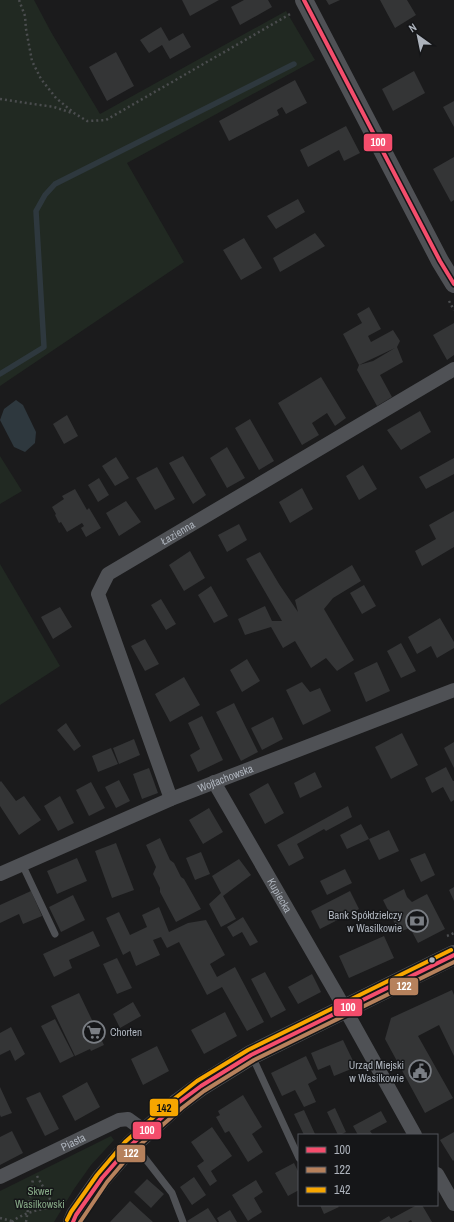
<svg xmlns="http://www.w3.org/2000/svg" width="454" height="1222" viewBox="0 0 454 1222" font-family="'Archivo Narrow',sans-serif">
<rect width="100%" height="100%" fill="#1b1b1c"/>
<!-- green -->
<path fill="#212922" d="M0,0H34L51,32L100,114L286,11L315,60L127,163L184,262L0,386Z
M0,456L22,491L0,504Z
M0,564L60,666L0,705Z
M111,1136L114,1140L91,1165L74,1189L54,1222H0V1191Z"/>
<!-- water -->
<path fill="#2e383e" d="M16,400L23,405L36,432L35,443L25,452L14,447L0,420L4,409Z"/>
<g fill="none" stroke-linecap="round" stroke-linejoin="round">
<!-- stream -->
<path stroke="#2e383e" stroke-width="5.5" d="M0,374L44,347L36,211L45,195L55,184L294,64"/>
</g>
<!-- building -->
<path fill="#343536" d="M182,0H219L190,16Z
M244,0H268L272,7L240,25L231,7Z
M326,0H340L329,5Z
M380,0H407L416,15L395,28Z
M161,27L169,41L183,33L191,47L170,59L162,45L149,53L140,40Z
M116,52L134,86L107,101L89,67Z
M414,71L425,93L393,111L382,89Z
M295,80L307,103L286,114L282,107L277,110L279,115L229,141L219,121Z
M454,101V127L443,107Z
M346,126L360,153L344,161L339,150L308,167L300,150Z
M454,157V200L451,202L433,169Z
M298,199L305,212L276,229L267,216Z
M315,233L325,246L280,272L273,258Z
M244,238L262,268L241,280L223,250Z
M369,307L381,329L368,336L371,342L393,330L400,341L397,347L403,362L380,375L392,397L377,406L357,370L359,365L373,361L395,348L359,365L343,334L362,323L357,314Z
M454,323V355L447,360L433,335Z
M321,377L346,418L335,426L327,413L312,423L319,435L302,445L278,403Z
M420,411L431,432L401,450L387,430Z
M67,415L78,436L64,444L53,424Z
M250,419L274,461L259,470L235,428Z
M227,447L245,478L227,488L210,458Z
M183,456L206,495L193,504L169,463Z
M116,457L129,478L115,486L102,466Z
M454,458V474L426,489L419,477Z
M363,465L377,489L359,500L346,476Z
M157,467L175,499L155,510L136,478Z
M99,478L109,495L98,502L88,485Z
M302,488L313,509L290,523L279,502Z
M75,489L87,510L89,508L101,528L86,537L81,528L84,526L82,523L67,532L61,522L59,523L55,515L56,514L52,507L64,499L62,496Z
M126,501L141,522L119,536L106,513Z
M454,511V547L422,566L415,551L436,539L429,525Z
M239,524L247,540L227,552L218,535Z
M190,551L205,578L184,591L169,565Z
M260,552L279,584L298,612L295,600L352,565L361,581L333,598L324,609L354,660L337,671L326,658L311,668L295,641L283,648L271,627L245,635L238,619L265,606L272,621H282L246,559Z
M364,585L376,606L362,614L350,593Z
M211,586L228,616L214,623L198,595Z
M161,599L176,624L166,630L151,605Z
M60,607L72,627L53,639L41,617Z
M440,618L454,642V648L437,658L431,646L417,654L408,637Z
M145,639L159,664L145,671L131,646Z
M401,643L416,671L401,678L387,651Z
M247,659L260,681L242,692L230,670Z
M377,662L390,691L366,702L354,673Z
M184,677L200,705L170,722L155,694Z
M302,682L310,692L320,688L331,711L303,725L286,690Z
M234,703L258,752L241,761L216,712Z
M202,716L223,760L198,772L190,755L200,749L188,723Z
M273,717L283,739L262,750L251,728Z
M66,723L81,746L74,751L57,730Z
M402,733L418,765L391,779L375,747Z
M134,739L140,755L119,764L113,748Z
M454,742V768L444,748Z
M111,748L118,764L98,772L92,756Z
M446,767L453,781H454V800L451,802L443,787L432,793L425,778Z
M149,768L158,793L142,799L133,774Z
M315,772L322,787L300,798L294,783Z
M119,780L130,801L116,808L105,787Z
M1,781L16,801L24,796L41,820L19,835L0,806V782Z
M91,782L105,808L89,816L76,790Z
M268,783L284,813L265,824L249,794Z
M60,796L74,823L58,831L44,806Z
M348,806L352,817L326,831L324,829L297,844L304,858L289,866L277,845Z
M209,808L223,832L203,844L189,820Z
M361,824L369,839L389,830L399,851L379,860L369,839L347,849L340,835Z
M160,838L170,860L174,863L181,877L184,879L201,909L176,922L160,892V888L153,874L156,867L146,845Z
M116,843L134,890L112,898L95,851Z
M201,852L210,874L195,880L186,858Z
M425,853L435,875L421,882L410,859Z
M77,858L87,881L57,894L47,871Z
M239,859L251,875L223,896L236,919L221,927L209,904L221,893L212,876Z
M345,869L352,883L327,895L320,881Z
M454,887V901L449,890Z
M404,889L407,897L412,902L427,894L445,929L418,943L410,928L399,932L383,900Z
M31,891L42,916L23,924L19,914L0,923V905Z
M350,891L359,909L320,929L311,911Z
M73,895L85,920L61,932L49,907Z
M159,907L169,932L188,923L206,920L225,955L210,964L217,977L235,967L264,1022L247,1031L222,987L207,995L179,942L167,948L161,937L153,940L160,955L136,966L130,951L123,955L106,918L119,912L130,935L147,927L142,915Z
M243,917L258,942L250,946L242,932L233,937L227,927Z
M93,931L100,946L69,960L72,968L54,977L43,954Z
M384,936L394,958L349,978L339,956Z
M117,958L132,988L117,994L103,964Z
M265,972L286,1010L271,1018L251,979Z
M312,974L321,992L298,1004L288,987Z
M452,990L454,995V1056L439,1025L418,1036L453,1098L425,1113L385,1039L391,1018Z
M79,993L104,1045L91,1051L90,1049L75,1056L51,1006Z
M133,1002L141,1016L120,1028L113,1014Z
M225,1012L237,1036L204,1054L191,1030Z
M55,1019L74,1056L60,1063L41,1026Z
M11,1027L25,1054L15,1061L10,1050L0,1055V1033Z
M343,1040L356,1067L334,1076L330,1065L318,1070L311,1053Z
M157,1046L169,1071L143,1085L131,1059Z
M306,1056L317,1079L308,1084L316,1102L304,1107L295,1090L282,1096L271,1073Z
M87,1082L100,1107L75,1121L62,1096Z
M0,1087L12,1113L1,1117L0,1115Z
M40,1092L59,1129L45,1136L26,1098Z
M243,1095L262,1127L252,1134L263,1152L248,1162L229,1131L225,1133L216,1117L220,1115L218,1111Z
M335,1108L346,1132L340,1135H338L327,1112Z
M304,1110L315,1134L314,1135H304L294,1114Z
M381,1111L387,1122L370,1131L373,1135H358L353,1126Z
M212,1127L232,1156L211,1171L217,1181L210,1186L197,1166L204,1161L191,1142Z
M12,1131L23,1153L0,1165V1137Z
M454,1132V1160L453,1161L440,1140Z
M294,1163L299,1173V1190L288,1196L275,1173Z
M194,1177L206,1195L192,1205L180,1187Z
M147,1179L164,1194L151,1208L134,1192Z
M256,1180L263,1192L254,1198L262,1212L248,1221L232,1195Z
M130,1201L143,1213L153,1222H110Z
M320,1205H337L339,1207L324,1214Z
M417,1205H422L432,1222H412L411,1220L408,1222H379L389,1216L391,1219Z
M208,1208L217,1222H188L187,1221Z
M230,1210L237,1222H219L217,1218Z"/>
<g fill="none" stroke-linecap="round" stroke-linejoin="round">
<!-- path -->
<path stroke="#4b4d4f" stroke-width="2.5" stroke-dasharray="2 3" stroke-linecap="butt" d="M19,0L25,16L26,29L32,61L41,79L56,98L74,113L87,121L106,120L292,13
M0,99L54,107L72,113
M449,301L454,310
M447,936L454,933
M37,1176L51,1201L60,1207
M0,1218L12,1221
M12,1222C23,1212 43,1209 58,1206
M26,1222L33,1179"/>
<!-- service -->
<path stroke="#4f5155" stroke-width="7" d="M22,864L55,934
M252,1056L299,1158
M131,1146L144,1157L172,1193L183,1222"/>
<!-- minor -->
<g stroke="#4f5155" stroke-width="14">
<path id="s1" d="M214,782L336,993L415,1135"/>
<path id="s2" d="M171,799L98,594L108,574L454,369"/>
<path id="s3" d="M0,874L171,799L454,690"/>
<path d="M437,1174L454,1204"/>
<path id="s4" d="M0,1177L119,1120L128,1119L146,1132"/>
</g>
<!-- tertiary -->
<path stroke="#4f5155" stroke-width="18" d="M304,0L440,261L454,284"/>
<!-- secondary -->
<path stroke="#4e5053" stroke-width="20" d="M73,1222L76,1215L102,1178L130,1146L178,1103L201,1086L251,1055L454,955"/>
<!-- bus-1 casing -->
<g stroke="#151618" stroke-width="7">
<path id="bus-1" d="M304,0L440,261L454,284
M73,1222L76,1215L102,1178L130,1146L178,1103L201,1086L251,1055L454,955"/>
</g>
<!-- bus-2 casing -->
<g stroke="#151618" stroke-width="7">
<path id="bus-2" d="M80,1222L107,1182L134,1150L182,1108L204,1091L254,1060L454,962"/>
</g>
<!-- bus-3 casing -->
<g stroke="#151618" stroke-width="7">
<path id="bus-3" d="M67,1220L71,1212L97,1175L125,1142L174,1099L197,1081L248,1050L451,950"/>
</g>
<!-- bus-1 -->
<use href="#bus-1" stroke="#f44d6c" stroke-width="4"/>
<!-- bus-2 -->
<use href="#bus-2" stroke="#b6815c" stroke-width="4"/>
<!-- bus-3 -->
<use href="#bus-3" stroke="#f7a600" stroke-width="4"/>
</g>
<!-- icons -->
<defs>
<g id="bank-ring" transform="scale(1.15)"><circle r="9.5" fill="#151618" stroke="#7a7e84" stroke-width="1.5"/><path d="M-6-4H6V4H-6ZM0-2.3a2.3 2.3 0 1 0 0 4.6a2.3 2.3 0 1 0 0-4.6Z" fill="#7a7e84"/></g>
<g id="supermarket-ring" transform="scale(1.15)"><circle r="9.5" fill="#151618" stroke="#7a7e84" stroke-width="1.5"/><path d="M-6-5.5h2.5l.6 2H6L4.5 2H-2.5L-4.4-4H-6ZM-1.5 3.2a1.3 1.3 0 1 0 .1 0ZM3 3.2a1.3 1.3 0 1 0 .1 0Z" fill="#7a7e84"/></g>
<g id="civic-ring" transform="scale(1.15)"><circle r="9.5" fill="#151618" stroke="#7a7e84" stroke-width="1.5"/><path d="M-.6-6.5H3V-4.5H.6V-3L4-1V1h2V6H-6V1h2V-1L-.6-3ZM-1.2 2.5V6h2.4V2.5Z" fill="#7a7e84"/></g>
</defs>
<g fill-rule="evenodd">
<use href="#bank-ring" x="417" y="921"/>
<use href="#supermarket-ring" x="94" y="1032"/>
<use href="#civic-ring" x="420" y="1071"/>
</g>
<!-- markers -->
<circle fill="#adb3bc" stroke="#151618" stroke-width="1.5" cx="432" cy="960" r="3.5"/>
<g text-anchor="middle" stroke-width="3" stroke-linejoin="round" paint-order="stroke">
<!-- street labels -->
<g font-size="11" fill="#adb3bc" stroke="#151618">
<text dy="4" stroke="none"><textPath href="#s2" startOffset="321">Łazienna</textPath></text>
<text dy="4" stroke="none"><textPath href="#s3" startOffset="245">Wojtachowska</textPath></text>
<text dy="4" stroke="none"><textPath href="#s1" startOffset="131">Kupiecka</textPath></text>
<text dy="4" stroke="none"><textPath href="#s4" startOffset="81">Piasta</textPath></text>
</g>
<!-- poi labels -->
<g font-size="11" fill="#adb3bc" stroke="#151618" text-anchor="end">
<text x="402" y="919">Bank Spółdzielczy<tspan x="402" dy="13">w Wasilkowie</tspan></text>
<text x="110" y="1036" text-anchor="start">Chorten</text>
<text x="404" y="1069">Urząd Miejski<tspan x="404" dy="13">w Wasilkowie</tspan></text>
</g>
<!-- park labels -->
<g font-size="11" fill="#85a785" stroke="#151618">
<text x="40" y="1195">Skwer<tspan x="40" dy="13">Wasilkowski</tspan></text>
</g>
</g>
<g stroke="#151618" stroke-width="1.5">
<rect x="363" y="133" width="30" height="19" rx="4" fill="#f44d6c"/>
<rect x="389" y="977" width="30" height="19" rx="4" fill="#b6815c"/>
<rect x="333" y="998" width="30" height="19" rx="4" fill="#f44d6c"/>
<rect x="149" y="1098" width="30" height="19" rx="4" fill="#f7a600"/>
<rect x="132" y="1121" width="30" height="19" rx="4" fill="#f44d6c"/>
<rect x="116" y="1144" width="30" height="19" rx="4" fill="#b6815c"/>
</g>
<g font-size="11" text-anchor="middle" font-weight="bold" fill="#fff">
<text x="378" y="146">100</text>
<text x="404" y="990">122</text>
<text x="348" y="1011">100</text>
<text x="147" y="1134">100</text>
<text x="131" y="1157">122</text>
</g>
<g font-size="11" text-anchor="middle" font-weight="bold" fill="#111">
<text x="164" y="1112">142</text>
</g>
<!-- legend -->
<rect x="298" y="1134" width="140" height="72" fill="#151618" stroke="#52555a"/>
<rect x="306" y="1147" width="20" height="6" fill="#f44d6c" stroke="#52555a"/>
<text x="334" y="1154" font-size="12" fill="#adb3bc">100</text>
<rect x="306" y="1167" width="20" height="6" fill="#b6815c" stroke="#52555a"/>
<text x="334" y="1174" font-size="12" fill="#adb3bc">122</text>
<rect x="306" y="1187" width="20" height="6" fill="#f7a600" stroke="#52555a"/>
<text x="334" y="1194" font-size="12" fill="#adb3bc">142</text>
<!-- north arrow -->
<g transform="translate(418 36) rotate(327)" stroke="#151618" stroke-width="3" paint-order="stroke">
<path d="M0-3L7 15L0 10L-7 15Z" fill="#adb3bc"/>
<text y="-6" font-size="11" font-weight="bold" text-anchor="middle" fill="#adb3bc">N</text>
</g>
</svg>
